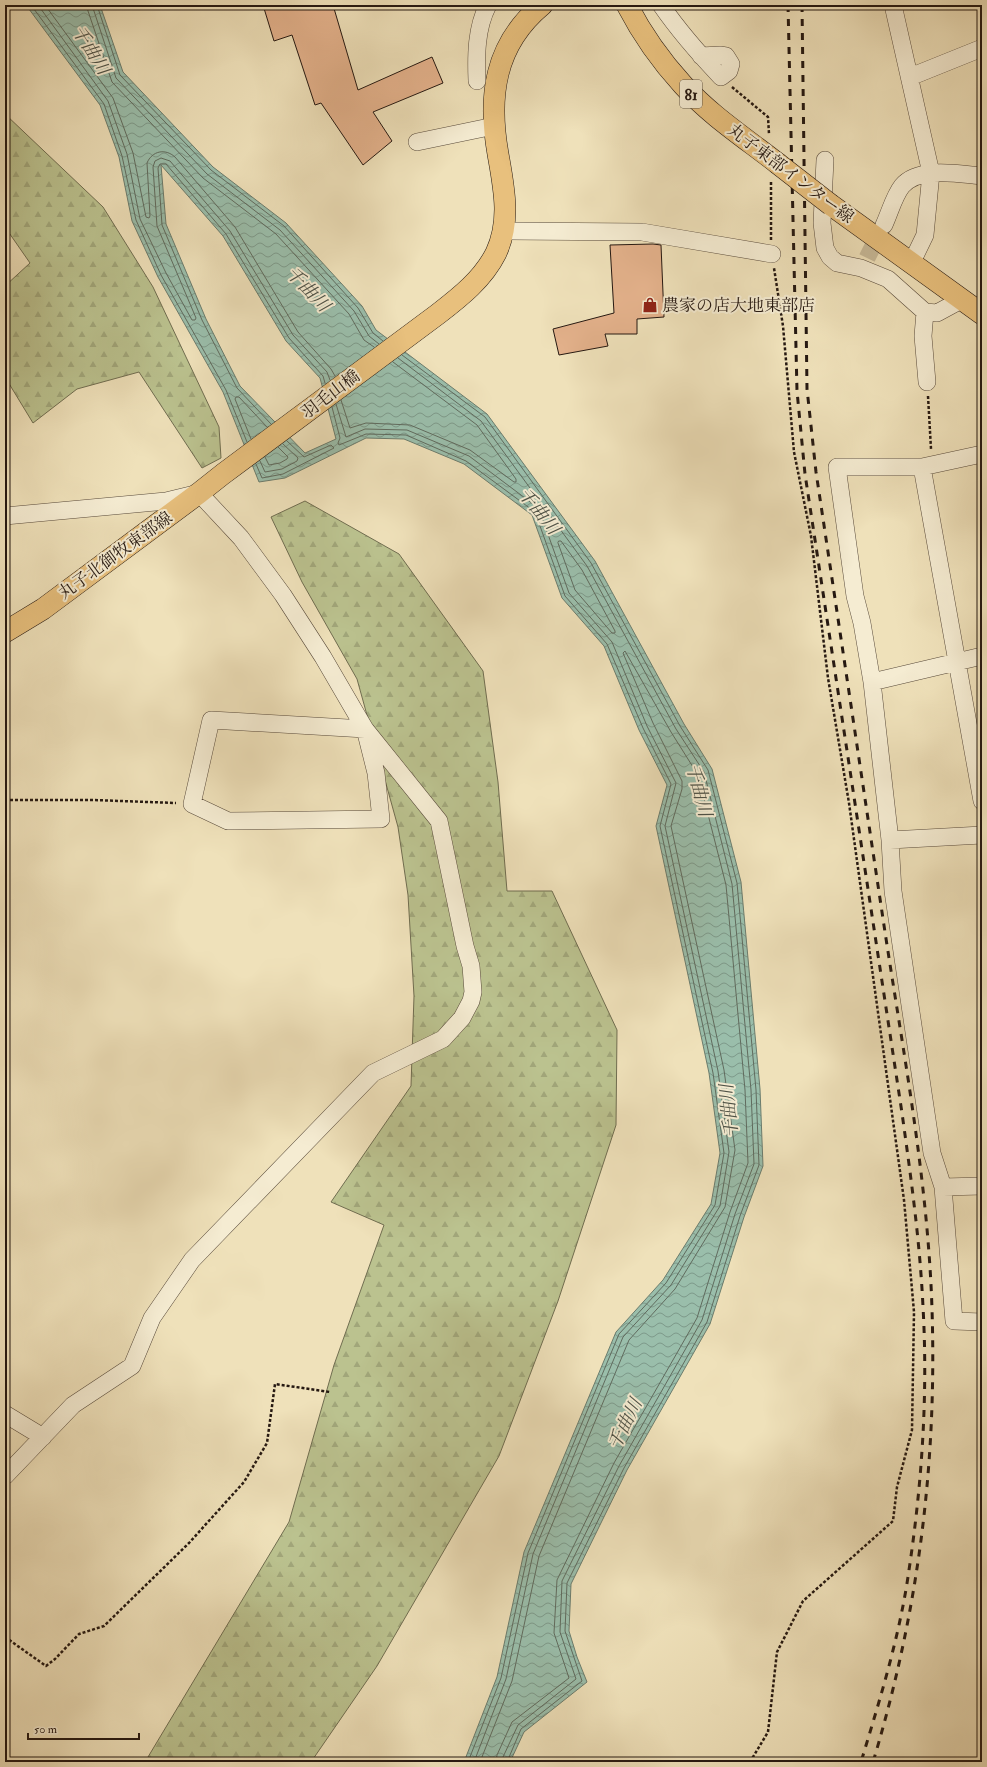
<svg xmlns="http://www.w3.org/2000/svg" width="987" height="1767" viewBox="0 0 987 1767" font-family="'IM FELL Double Pica','Noto Serif JP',serif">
<defs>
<pattern id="forest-firs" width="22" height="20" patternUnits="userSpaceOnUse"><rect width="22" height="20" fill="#bbc28f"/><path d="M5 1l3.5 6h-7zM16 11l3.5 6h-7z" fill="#a1a67a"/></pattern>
<pattern id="water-waves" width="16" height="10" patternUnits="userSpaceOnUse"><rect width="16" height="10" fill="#9abeab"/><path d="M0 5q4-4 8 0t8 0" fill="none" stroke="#7d998a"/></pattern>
</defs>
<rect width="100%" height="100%" fill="#efe1ba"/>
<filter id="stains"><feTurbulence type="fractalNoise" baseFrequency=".005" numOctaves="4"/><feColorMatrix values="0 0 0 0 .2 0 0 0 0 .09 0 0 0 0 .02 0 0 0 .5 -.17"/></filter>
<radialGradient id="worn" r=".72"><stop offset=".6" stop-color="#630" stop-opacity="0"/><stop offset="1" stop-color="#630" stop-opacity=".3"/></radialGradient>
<!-- forest -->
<path fill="url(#forest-firs)" stroke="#706d50" d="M5,114L103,207L153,287L219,427L221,458L202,468L139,372L77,389L33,423L5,377V286L30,263L5,227Z
M305,501L399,554L483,671L498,782L507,891H552L617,1030L616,1125L558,1301L499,1456L377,1666L311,1762H145L289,1522L334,1365L384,1225L331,1202L411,1086L414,996L408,895L398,827L357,679L302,582L271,517Z"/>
<!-- water -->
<path fill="url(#water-waves)" stroke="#6b7c6d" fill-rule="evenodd" d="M26,5H100L123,72L213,167L286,223L362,306L376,330L487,414L595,561L684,724L712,769L741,882L760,1089L763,1166L744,1217L710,1324L627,1470L571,1584L569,1631L577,1657L587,1682L524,1732L510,1762H464L497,1677L524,1552L616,1332L663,1280L711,1204L720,1153L709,1073L656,826L667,785L639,730L604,646L562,598L532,515L464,464L404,439L366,438L285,478L259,482L223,392L158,277L132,221L119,157L100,105ZM161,165L223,236L286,341L320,378L336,439L305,453L240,386L206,319L166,224Z"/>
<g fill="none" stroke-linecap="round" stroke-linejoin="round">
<!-- shore -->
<path stroke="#606b5e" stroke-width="1" d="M31,5L104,104L122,156L136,220L161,275L226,390L247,442
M38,5L108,101L127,154L140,219L166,273L192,320H195L196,318L157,226L153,167L155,161L161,158L170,161L230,231L293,335L327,372L330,380
M45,5L113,98L133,153L146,217L149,218L150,216L147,163C152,151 165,148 175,157L235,227L298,332L331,369L335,376
M86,5L112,82L203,178L276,234L349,314L364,340L374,347
M92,5L116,78L207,174L280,230L354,311L369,336L379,344
M97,5L120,75L211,170L284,226L358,308L373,333L383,341
M402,355L485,417L591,563L680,726L708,770L737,883L756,1090L759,1165L740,1216L707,1322L624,1468L567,1583L565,1631L582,1681L521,1729L507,1762
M398,358L481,421L587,566L676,729L704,772L732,884L751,1090L754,1164L735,1214L702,1320L619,1466L562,1581L560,1632L576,1679L518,1725L503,1757L502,1762
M341,400L350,428L366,423L410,425L470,450L514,482H516V479L477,425L393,362
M336,404L346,437L365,429L407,430L469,456L537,507L540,512L569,593L612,642L647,726L676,783L665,826L718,1071L729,1152L720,1206L671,1285L623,1337L533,1554L506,1679L474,1762
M332,407L340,438L338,443L339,445L366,434L406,435L466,461L535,512L565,596L607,644L643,728L671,784L660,826L713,1073L724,1153L715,1205L666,1283L619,1334L528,1553L501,1678L468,1762
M271,424L237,388L202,320L162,225L158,168L160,164H166L226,234L289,338L323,376L325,383
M251,439L235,399L236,397H239L267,427
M265,457L269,465L280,463L287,459L288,457L278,447
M260,461L265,472L282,469L297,461L298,458L283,444
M256,464L262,478L283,474L334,448L331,445L304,457L287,441
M559,541H561L582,570L615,631V633H612L575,590L558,543Z
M480,1762L512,1681L539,1556L629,1340L675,1289L725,1207L735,1150L724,1070L671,826L682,789V781L653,723L623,653L625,651L671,732L698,775L726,885L745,1090L748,1163L730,1212L697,1318L614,1463L557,1580L554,1633L569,1678L512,1722L497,1755L496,1762"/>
</g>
<!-- building -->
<path fill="#e3b18b" stroke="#251811" d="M263,5H333L358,90L432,57L443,83L373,112L392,141L363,165L321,103L315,105L292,35L274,41Z
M653,244L661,245L664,317L637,319V334H605L608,346L559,355L553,329L614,313L610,245Z"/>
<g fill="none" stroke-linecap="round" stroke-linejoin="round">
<!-- minor-tunnel -->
<path stroke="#c7b998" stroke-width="17" stroke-dasharray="17 8" stroke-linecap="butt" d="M867,258L882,228"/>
<!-- minor casing -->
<g stroke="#584a3b" stroke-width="18">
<path id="minor" d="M661,5C679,31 699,54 721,77L729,71L731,64L726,56L720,55L701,56
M893,5L931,173L925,235L911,264
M910,77L982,48
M477,81C476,56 476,28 488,5
M417,142L494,126
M825,160L822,223L825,248L830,257L837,263L861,268L888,279L925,312L937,313L961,300
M884,225C890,212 894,196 902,186C919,166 959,174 982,176
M503,231L642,232L772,254
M925,312L923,336L927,382
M922,467L982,801
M5,516L166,501L199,493L241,538L283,595L323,657L365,729L439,821L465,946L471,966L473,992L471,1001L462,1018L443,1039L373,1073L192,1260L152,1318L132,1366L73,1405L5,1476
M872,682L982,656
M211,720L365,729L376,773L381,819L228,821L192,804Z
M890,840L982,835
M982,1186L943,1187L954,1321L982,1322
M943,1187L932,1153L893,891L890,840L872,682L862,623L855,596L837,467H922L982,454
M5,1414L43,1437"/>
</g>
<!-- major casing -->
<g stroke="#251811" stroke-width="22">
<path id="major" d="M627,5C642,34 661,61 683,85C710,115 745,138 777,163
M831,205L982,314
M5,632L43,609L199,493L223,474L438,314C460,297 483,279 496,253C511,221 504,188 498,154C488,97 494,45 542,5"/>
</g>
<!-- path -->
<path stroke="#251811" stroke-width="2.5" stroke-dasharray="3 2" stroke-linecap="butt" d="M732,87L768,117L769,134
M771,182V240
M928,396L931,449
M5,800H93L176,803
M5,1637L46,1666L55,1659L79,1634L104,1626L189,1543L244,1482L267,1443L275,1384L330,1392
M750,1762L768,1732L777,1652L803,1601L893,1521L897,1487L912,1430L914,1312L904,1200L849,803L828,678L811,536L794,452L783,326L774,268"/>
<!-- minor -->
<use href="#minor" stroke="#f5ecd2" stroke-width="17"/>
<!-- major -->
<use href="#major" stroke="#e8c07d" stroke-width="21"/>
<!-- rail -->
<path stroke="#251811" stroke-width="3" stroke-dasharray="7 7" stroke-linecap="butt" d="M788,5L797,391L805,474L902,1113C911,1178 920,1242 923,1307C928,1394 922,1483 909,1570C900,1635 880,1699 861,1762
M802,5L807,389L816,472C839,625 862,779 885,932C904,1057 928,1183 932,1309C937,1465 918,1613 873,1762"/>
<!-- major-bridge casing -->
<g stroke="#251811" stroke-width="22" stroke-linecap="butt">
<path id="major-bridge" d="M777,163L831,205"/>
</g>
<!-- major-bridge -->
<use href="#major-bridge" stroke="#e8c07d" stroke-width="21"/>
</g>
<!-- icons -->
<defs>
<g id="shop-bare" transform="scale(1.2)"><path d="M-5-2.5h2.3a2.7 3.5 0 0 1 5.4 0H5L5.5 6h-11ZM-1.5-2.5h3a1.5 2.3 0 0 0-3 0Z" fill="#8f2418" stroke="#f5ecd2" stroke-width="2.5" paint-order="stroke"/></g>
</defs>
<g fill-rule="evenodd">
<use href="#shop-bare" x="650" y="305"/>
</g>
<g text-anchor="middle" stroke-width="4" stroke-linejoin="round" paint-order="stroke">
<!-- shield labels -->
<rect fill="#f5ecd2" stroke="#63584b" stroke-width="1" x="680" y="80" width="22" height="28" rx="3"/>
<g font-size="16" font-weight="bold" fill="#251811">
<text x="691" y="100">81</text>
</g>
<!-- street labels -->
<g font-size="17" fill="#251811" stroke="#f5ecd2">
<text transform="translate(791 173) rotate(37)" y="6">丸子東部インター線</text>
<text transform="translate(330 394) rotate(-37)" y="6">羽毛山橋</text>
<text transform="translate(115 555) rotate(-36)" y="6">丸子北御牧東部線</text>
</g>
<!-- poi labels -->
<g font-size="17" fill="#251811" stroke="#f5ecd2" text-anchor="start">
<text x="662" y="311">農家の店大地東部店</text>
</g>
<!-- water labels -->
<g font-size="18" font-style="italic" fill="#4e5247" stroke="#f5ecd2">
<text transform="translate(91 50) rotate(58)" y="6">千曲川</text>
<text transform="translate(308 289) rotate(46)" y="6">千曲川</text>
<text transform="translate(539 511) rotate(51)" y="6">千曲川</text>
<text transform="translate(699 790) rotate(75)" y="6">千曲川</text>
<text transform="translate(729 1111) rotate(-96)" y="6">千曲川</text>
<text transform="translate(625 1424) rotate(-64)" y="6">千曲川</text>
</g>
</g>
<!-- margin -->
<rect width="987" height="1767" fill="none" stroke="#efe1ba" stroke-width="20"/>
<rect x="6" y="6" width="975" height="1755" fill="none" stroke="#251811" stroke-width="2"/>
<rect x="10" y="10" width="967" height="1747" fill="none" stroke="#251811"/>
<!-- scale -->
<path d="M28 1733v6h111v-6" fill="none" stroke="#251811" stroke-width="2"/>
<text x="34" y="1733" font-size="12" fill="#251811" stroke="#f5ecd2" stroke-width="3" paint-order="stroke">50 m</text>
<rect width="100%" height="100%" filter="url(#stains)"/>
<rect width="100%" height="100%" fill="url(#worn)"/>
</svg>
